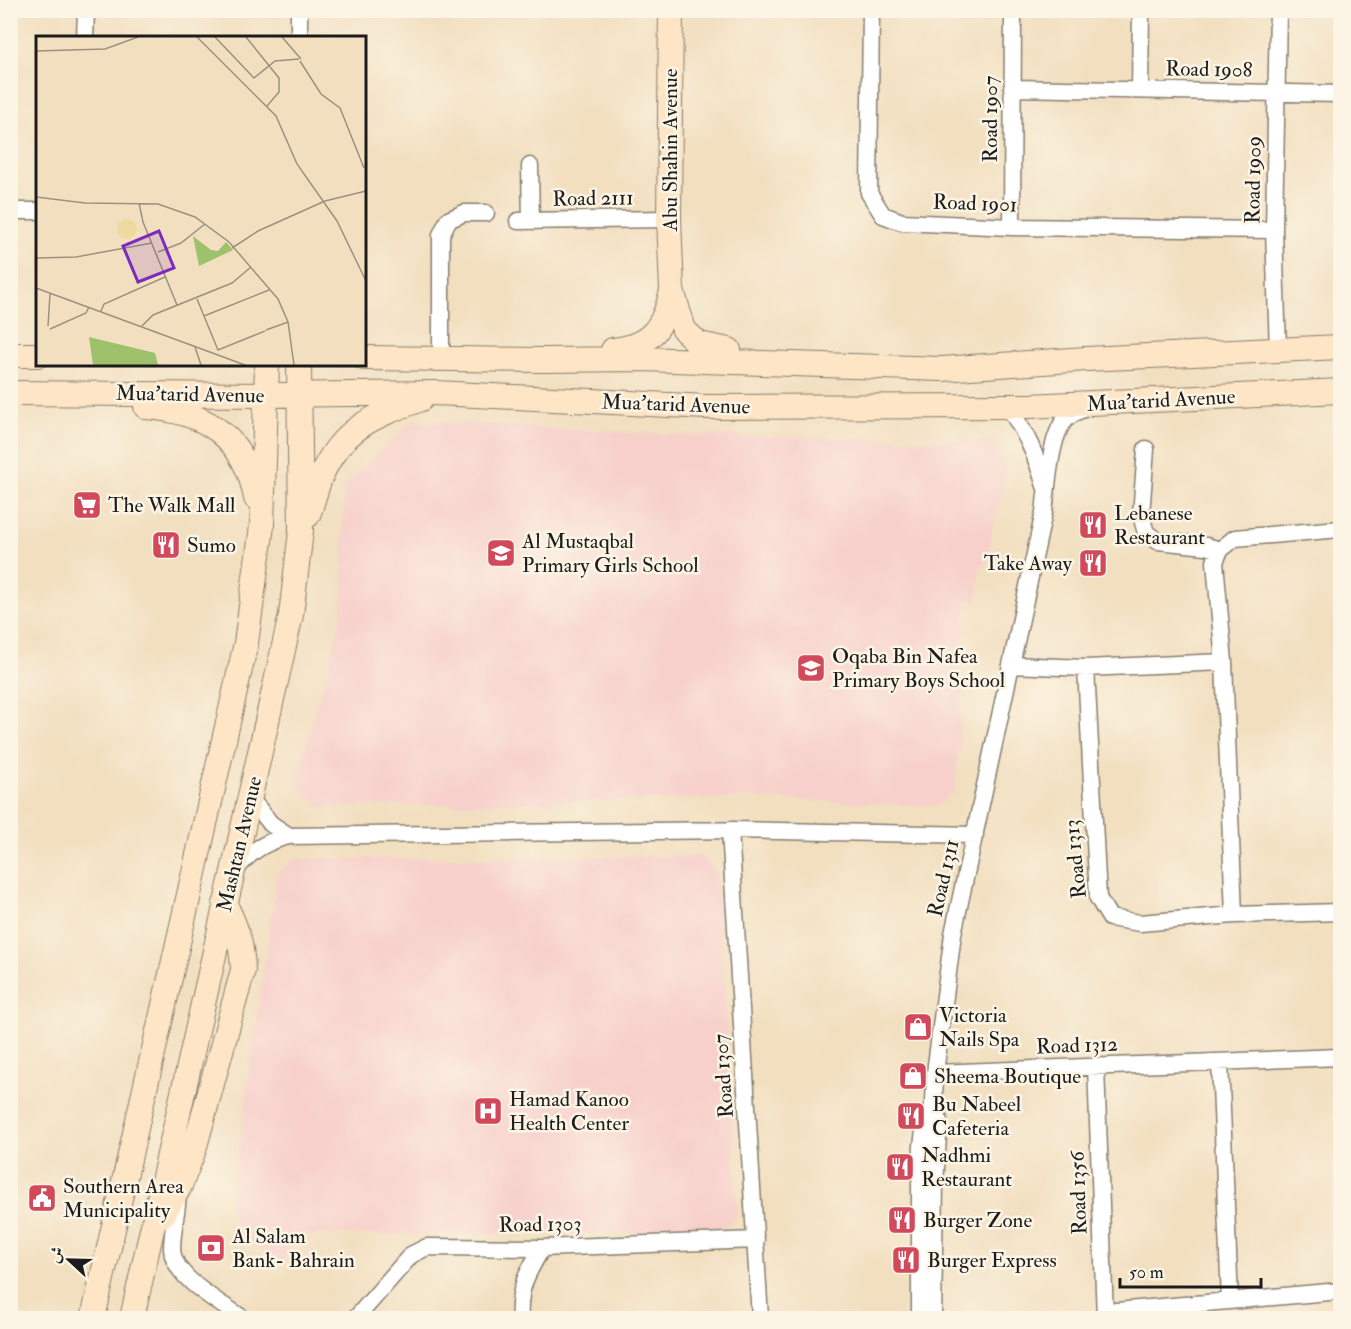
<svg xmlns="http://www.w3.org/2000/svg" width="1351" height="1329" viewBox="0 0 1351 1329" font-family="'IM FELL Double Pica',Amiri,serif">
<rect width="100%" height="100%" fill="#fcf5e5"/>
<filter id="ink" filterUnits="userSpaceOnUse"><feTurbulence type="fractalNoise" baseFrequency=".0167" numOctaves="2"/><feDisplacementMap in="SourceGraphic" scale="12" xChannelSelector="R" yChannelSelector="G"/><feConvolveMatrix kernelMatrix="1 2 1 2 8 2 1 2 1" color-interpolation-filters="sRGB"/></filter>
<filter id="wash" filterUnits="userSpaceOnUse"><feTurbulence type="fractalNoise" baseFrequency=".008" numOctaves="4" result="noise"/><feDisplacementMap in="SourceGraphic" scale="24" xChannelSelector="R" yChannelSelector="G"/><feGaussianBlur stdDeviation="1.35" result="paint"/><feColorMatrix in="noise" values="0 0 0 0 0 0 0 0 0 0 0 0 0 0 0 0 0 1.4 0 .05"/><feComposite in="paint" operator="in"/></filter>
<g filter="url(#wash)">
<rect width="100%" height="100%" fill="#f2dfc0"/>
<!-- built -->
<path fill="#f7d0cb" d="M413,421L659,434L992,442L1007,463L985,567L980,566L978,601L966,600L960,735L955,791L937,806L746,798L319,807L296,783L341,619L344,487Z
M699,856L717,871L738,1216L718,1233L302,1235L280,1264L244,1237L236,1226L230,1207L277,875L294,859Z"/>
</g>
<g filter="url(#ink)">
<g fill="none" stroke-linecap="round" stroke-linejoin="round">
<!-- street casing -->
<g stroke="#877e6e" stroke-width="19">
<path id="street" d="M299,10V38
M871,10L869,193L883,215L902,222L1012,227L1274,230
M85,38L86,10
M1012,88L1340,94
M1140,90L1141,10
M530,166L531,221
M10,211H38
M518,221L669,219
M1012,227L1013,10
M1278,350L1274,230L1278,10
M441,359V235L448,220L464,213H486
M1007,406C1026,432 1036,455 1045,486
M1146,449L1141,515L1146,533L1158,541L1206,546L1220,550
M1011,665L1086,668L1224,662
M1086,668L1098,898L1110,918L1140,923L1234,915L1340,912
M250,798L271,824L289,836
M730,830L760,1318
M236,870C249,851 267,841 289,836L730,830L975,835
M1234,915L1224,662L1215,562L1220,550L1235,538L1340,529
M1220,1062L1230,1301
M1096,1066L1105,1318
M935,1073L1340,1057
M178,1194C177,1212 172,1231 172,1249C173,1278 221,1303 242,1318
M1105,1312L1340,1291
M356,1318L411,1255L427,1247L542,1248L756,1240
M520,1318C518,1288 527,1273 542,1248
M920,1318V1184L922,1146L925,1123L934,1102
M933,1318L935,1184L939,1121L934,1102L935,1073L953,934L1044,512C1047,490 1050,436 1065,420C1071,414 1082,409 1090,407"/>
</g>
<!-- secondary casing -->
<g stroke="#877e6e" stroke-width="26">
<path id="secondary" d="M671,10L669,219L672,290L684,330L699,344L729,350
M613,350C652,346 664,326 672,290
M10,355H38
M364,358L542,360L642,359L942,369L1086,359L1340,347
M10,393L266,395L437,393L707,407L1029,406L1340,391
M146,407C205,411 245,437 256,498
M308,515C313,502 316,488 321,476C342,427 375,416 421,399
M163,1215L179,1188L194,1150L243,970C242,944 237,928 225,904
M93,1318L246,643L262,526L267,364
M132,1318L291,615L301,531L299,364"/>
</g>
<!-- street -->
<use href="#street" stroke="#fff" stroke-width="16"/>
<!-- secondary -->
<use href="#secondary" stroke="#fde5c5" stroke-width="24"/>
</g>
</g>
<!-- icons -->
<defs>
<g id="supermarket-square" transform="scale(1.5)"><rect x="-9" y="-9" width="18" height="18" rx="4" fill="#d1495b" stroke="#fcf5e5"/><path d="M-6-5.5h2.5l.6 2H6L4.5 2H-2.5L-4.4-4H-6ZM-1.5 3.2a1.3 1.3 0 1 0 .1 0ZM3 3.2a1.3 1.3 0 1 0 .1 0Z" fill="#fff"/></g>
<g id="restaurant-square" transform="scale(1.5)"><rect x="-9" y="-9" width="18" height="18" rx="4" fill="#d1495b" stroke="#fcf5e5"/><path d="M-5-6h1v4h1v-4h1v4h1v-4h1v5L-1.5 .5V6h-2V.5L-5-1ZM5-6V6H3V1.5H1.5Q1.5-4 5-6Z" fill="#fff"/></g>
<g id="school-square" transform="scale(1.5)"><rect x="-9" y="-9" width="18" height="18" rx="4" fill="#d1495b" stroke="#fcf5e5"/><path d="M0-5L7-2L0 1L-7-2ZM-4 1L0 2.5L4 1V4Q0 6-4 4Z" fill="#fff"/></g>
<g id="shop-square" transform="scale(1.5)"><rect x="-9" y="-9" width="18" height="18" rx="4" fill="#d1495b" stroke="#fcf5e5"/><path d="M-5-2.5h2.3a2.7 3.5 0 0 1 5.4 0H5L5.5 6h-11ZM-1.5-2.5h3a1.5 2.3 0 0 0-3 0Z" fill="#fff"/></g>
<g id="hospital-square" transform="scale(1.5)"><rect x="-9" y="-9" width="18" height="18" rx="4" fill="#d1495b" stroke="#fcf5e5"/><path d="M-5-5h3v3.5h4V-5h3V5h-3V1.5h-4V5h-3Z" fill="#fff"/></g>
<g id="civic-square" transform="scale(1.5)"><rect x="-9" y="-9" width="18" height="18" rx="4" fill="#d1495b" stroke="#fcf5e5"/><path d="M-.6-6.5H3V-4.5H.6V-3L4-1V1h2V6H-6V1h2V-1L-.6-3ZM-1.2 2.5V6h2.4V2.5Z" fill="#fff"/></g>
<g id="bank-square" transform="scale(1.5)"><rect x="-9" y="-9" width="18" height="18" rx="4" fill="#d1495b" stroke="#fcf5e5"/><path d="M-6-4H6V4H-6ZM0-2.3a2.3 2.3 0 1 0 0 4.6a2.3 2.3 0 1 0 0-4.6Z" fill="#fff"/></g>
</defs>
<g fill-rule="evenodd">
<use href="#supermarket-square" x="87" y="505"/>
<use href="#restaurant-square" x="1093" y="525"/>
<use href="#restaurant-square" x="166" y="545"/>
<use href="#school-square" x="501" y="553"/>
<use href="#restaurant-square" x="1093" y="563"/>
<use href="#school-square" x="811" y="668"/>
<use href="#shop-square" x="918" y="1027"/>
<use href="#shop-square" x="913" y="1076"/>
<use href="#hospital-square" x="488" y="1111"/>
<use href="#restaurant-square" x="911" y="1116"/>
<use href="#restaurant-square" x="900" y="1167"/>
<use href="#civic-square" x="42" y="1198"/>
<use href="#restaurant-square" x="902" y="1220"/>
<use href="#bank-square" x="211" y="1248"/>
<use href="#restaurant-square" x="906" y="1260"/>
</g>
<g text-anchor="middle" stroke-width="5" stroke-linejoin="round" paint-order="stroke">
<!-- street labels -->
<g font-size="21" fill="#1c1c1c" stroke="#fcf5e5">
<text transform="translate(1209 69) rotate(1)" y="7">Road 1908</text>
<text transform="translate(990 119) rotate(-90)" y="7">Road 1907</text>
<text transform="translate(670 150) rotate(-90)" y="7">Abu Shahin Avenue</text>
<text transform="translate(1253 180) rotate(-89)" y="7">Road 1909</text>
<text transform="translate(593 198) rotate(-1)" y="7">Road 2111</text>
<text transform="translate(975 203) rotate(2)" y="7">Road 1901</text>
<text transform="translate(190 394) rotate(1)" y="7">Mua'tarid Avenue</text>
<text transform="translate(1161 400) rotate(-3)" y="7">Mua'tarid Avenue</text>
<text transform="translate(676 404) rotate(2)" y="7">Mua'tarid Avenue</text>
<text transform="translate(239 844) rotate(-77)" y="7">Mashtan Avenue</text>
<text transform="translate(1075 859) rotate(-96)" y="7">Road 1313</text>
<text transform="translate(943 878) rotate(-77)" y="7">Road 1311</text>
<text transform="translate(1077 1045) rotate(-2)" y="7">Road 1312</text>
<text transform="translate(723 1076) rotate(-94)" y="7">Road 1307</text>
<text transform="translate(1078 1193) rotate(-92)" y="7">Road 1356</text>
<text transform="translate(540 1224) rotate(-1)" y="7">Road 1303</text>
</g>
<!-- poi labels -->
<g font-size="21" fill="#1c1c1c" stroke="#fcf5e5" text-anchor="start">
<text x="108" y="512">The Walk Mall</text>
<text x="1114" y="520">Lebanese<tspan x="1114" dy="24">Restaurant</tspan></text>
<text x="522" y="548">Al Mustaqbal<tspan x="522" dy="24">Primary Girls School</tspan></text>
<text x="187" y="552">Sumo</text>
<text x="1072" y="570" text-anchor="end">Take Away</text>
<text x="832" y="663">Oqaba Bin Nafea<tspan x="832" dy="24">Primary Boys School</tspan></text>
<text x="939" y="1022">Victoria<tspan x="939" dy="24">Nails Spa</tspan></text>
<text x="934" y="1083">Sheema Boutique</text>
<text x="509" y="1106">Hamad Kanoo<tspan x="509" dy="24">Health Center</tspan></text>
<text x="932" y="1111">Bu Nabeel<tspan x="932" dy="24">Cafeteria</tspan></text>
<text x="921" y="1162">Nadhmi<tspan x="921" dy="24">Restaurant</tspan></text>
<text x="63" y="1193">Southern Area<tspan x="63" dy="24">Municipality</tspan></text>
<text x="923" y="1227">Burger Zone</text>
<text x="232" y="1243">Al Salam<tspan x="232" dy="24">Bank- Bahrain</tspan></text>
<text x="927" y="1267">Burger Express</text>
</g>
</g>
<!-- overview -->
<g transform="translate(36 36)">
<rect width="330" height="330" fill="#f2dfc0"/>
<path d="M81 193a10 10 0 1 1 20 0a10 10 0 1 1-20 0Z" fill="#eeda9e"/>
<path d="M53,301L119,317L122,329H57Z" fill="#9ec16b"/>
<path d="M157,200L175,214L182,215L190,206L197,214L163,230Z" fill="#9ec16b"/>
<path fill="none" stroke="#9c917e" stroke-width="1.5" d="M161,1L240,80L261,128L301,185L330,245M179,1L218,42L239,25L263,23M210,1L243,42V56L231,70M246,1L265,23M0,15L69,13L102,1M264,25L285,58L304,72L328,132M0,161L49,167L122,168L159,181L193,206L242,263L252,286L258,329M289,165L330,155M103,167L107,186L141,269M196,212L222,195L289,165M122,216L145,207L169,188M0,222L40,221L116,207M0,252L209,329M161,263L182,314L229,295M65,275L68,268L129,241M168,280L233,254M12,290L14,258M106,290L117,279L196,247L215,231M14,293L50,277L53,271M230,294L252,286M159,311L165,329"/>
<path fill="#7b2cbf" fill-opacity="0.15" stroke="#7b2cbf" stroke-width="3" d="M123,195L138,232L102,246L87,210Z"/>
<rect width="330" height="330" fill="none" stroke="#1c1c1c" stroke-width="3"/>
</g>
<!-- margin -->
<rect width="1351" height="1329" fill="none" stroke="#fcf5e5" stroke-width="36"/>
<!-- north arrow -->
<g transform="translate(69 1260) rotate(292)" stroke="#fcf5e5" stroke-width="4.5" paint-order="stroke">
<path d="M0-4.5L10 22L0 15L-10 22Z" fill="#1c1c1c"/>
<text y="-9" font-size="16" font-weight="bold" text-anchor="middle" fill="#1c1c1c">ش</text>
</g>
<!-- scale -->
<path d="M1120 1278v9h141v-9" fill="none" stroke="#1c1c1c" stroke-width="3"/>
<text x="1129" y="1278" font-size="18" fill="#1c1c1c" stroke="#fcf5e5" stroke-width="4.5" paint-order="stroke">50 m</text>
</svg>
